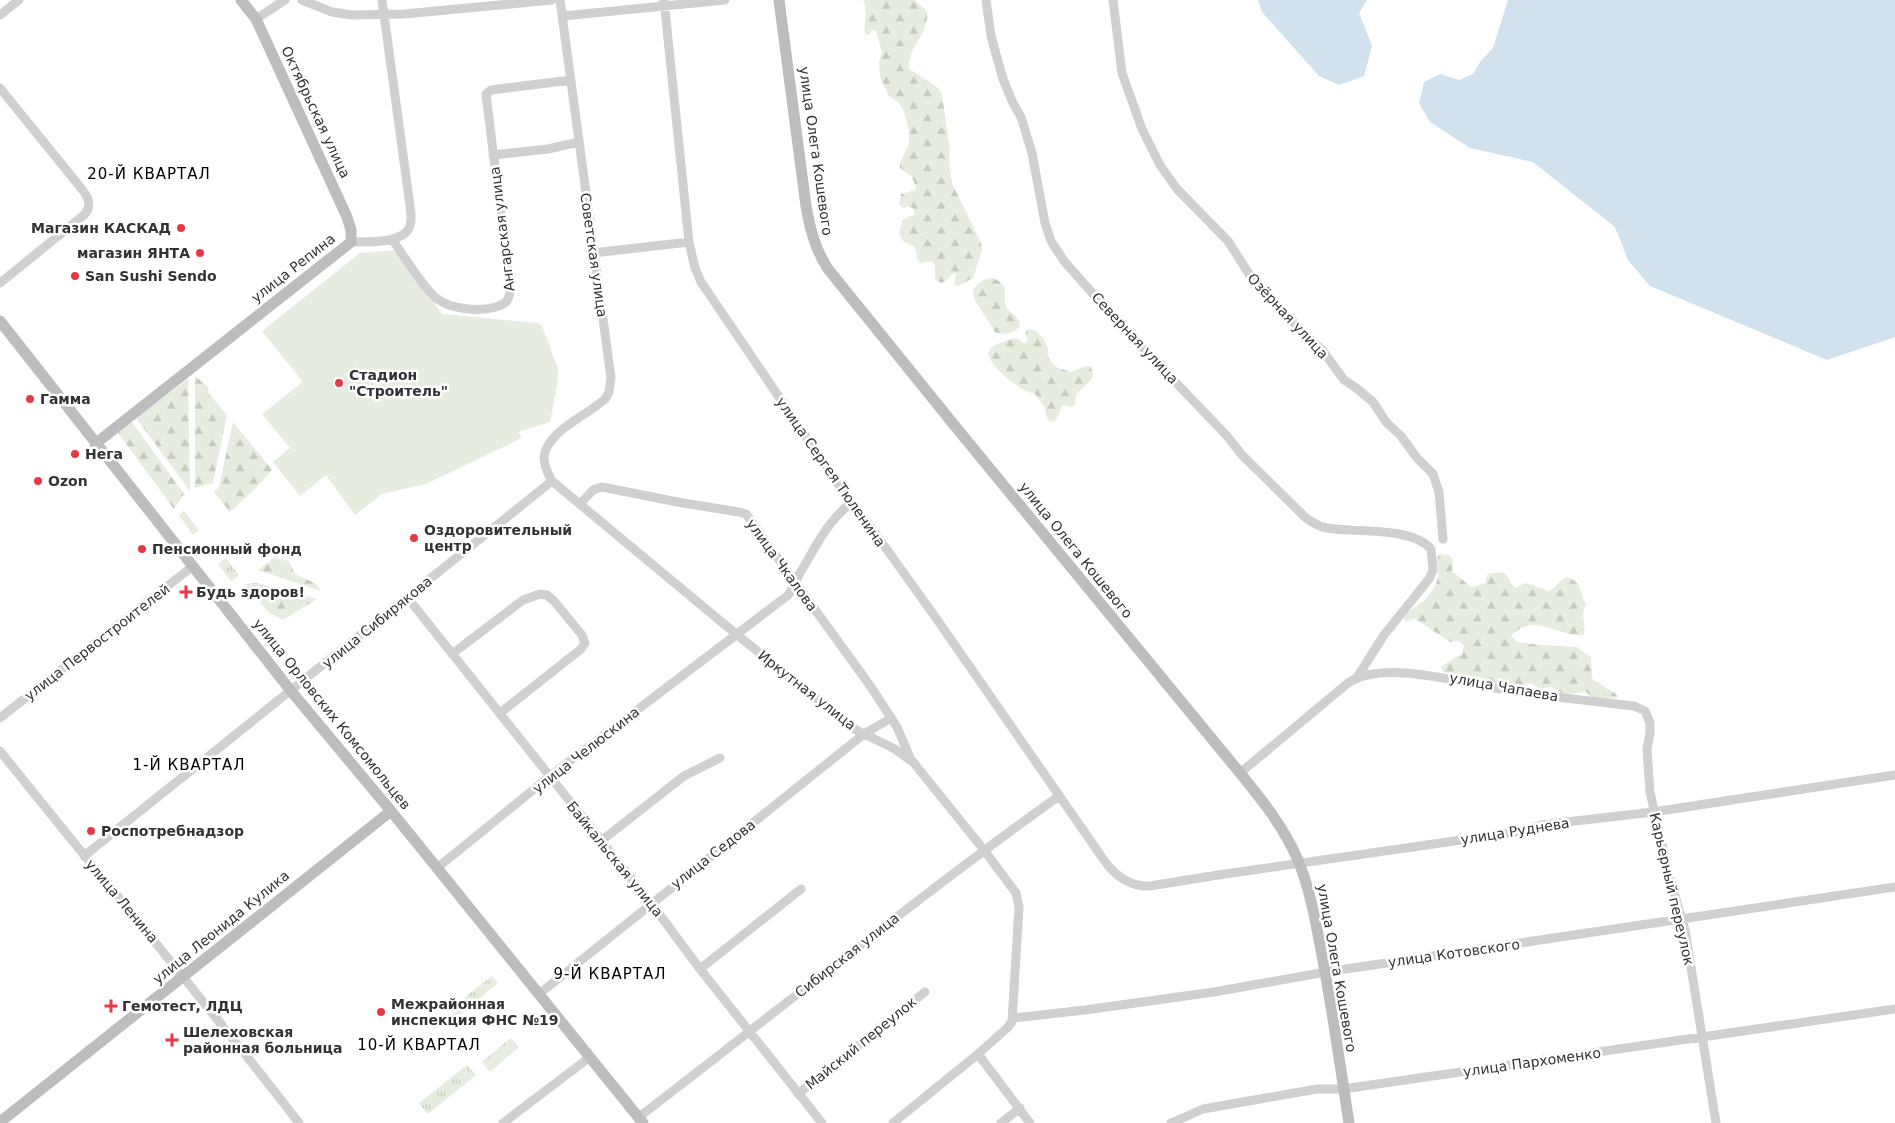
<svg xmlns="http://www.w3.org/2000/svg" width="1895" height="1123" viewBox="0 0 1895 1123" font-family="'DejaVu Sans',sans-serif">
<defs>
<pattern id="grass-tufts" width="24" height="20" patternUnits="userSpaceOnUse" patternTransform="scale(1.25)"><rect width="24" height="20" fill="#e6ecdf"/><path d="M3 7l-1-3M5 7V3M7 7l1-3M15 17l-1-3M17 17v-4M19 17l1-3" fill="none" stroke="#c6cbc0"/></pattern>
<pattern id="forest-firs" width="22" height="20" patternUnits="userSpaceOnUse" patternTransform="scale(1.25)"><rect width="22" height="20" fill="#e6ecdf"/><path d="M5 1l3.5 6h-7zM16 11l3.5 6h-7z" fill="#c6cbc0"/></pattern>
</defs>
<rect width="100%" height="100%" fill="#fff"/>
<!-- grass -->
<path fill="url(#grass-tufts)" d="M184,511L199,530L193,535L179,515Z
M226,558L239,575L231,581L218,564Z
M492,976L498,983L457,1017L450,1009Z
M511,1038L519,1047L490,1072L482,1062Z
M467,1065L476,1075L428,1114L419,1103Z"/>
<!-- forest -->
<path fill="url(#forest-firs)" d="M863,0H914L927,11C930,33 907,47 909,69L937,87L942,94L950,151L949,161L952,183L981,243L982,250L973,278L958,286L954,285L956,274H952L946,281L941,283L935,279V266L932,261L920,263L918,260L915,247L903,241L899,233L903,220L915,214L913,208L907,206L904,208L899,205L901,194L915,190L916,187L912,177L900,168V163L909,144V130L903,109L898,102L889,96L880,77L879,61L882,53L876,31L872,30L869,35L865,34C863,22 869,11 863,0Z
M993,278C1013,287 1000,295 1007,308C1011,316 1017,311 1020,326C1015,333 1004,336 995,332L974,299L973,290C979,282 983,278 993,278Z
M1028,329L1035,330L1043,338L1048,348V357L1054,365L1058,368L1071,372L1085,366H1090C1102,385 1073,383 1075,405L1072,407L1063,405C1059,411 1059,417 1054,422L1048,420L1044,406L1034,393C1025,395 983,362 989,351C992,345 1001,343 1006,341C1014,338 1017,336 1023,343L1027,342L1028,340L1025,333Z
M195,376L208,387L209,394L227,415L213,483L195,488Z
M188,379L190,491L136,418Z
M132,422L184,494L174,509L118,433Z
M233,422L272,470L255,489L230,512L214,492L219,487Z
M1439,554L1449,555L1453,561L1452,571L1471,587L1486,583V578L1488,574C1511,570 1504,575 1515,588L1525,583L1549,591C1558,586 1557,582 1567,577C1584,584 1578,590 1586,604C1580,617 1586,622 1584,635C1560,638 1534,611 1511,636L1518,642L1540,645L1577,647L1591,657L1592,679L1616,694L1618,698L1595,699L1586,692L1563,694L1553,687L1539,689L1531,683L1522,686L1508,682L1493,683L1443,672L1441,667L1457,656L1462,655L1464,646L1459,641L1450,642L1414,618L1406,622L1404,619C1408,608 1423,605 1429,595C1433,590 1437,583 1438,577C1439,568 1434,564 1439,554Z
M274,558L289,561L295,574L316,584L321,591L258,570Z
M257,583L317,599L283,620L268,612L245,584Z"/>
<!-- pitch -->
<path fill="#e6ecdf" d="M398,250L442,314L538,323L542,326L558,368L557,386L550,422L518,432L522,438L426,484L382,494L355,515L326,475L300,496L273,462L290,448L262,414L303,382L262,331L360,253Z"/>
<!-- water -->
<path fill="#cfe2ee" d="M1258,0H1367L1359,13L1372,46L1364,76L1339,85L1319,76L1262,12Z
M1508,0H1895V337L1827,360L1650,286L1628,260L1615,227L1533,162L1470,148L1430,122L1419,103L1424,82L1440,74L1459,80L1473,74L1480,62L1493,48Z"/>
<g fill="none" stroke-linecap="round" stroke-linejoin="round">
<!-- street -->
<path stroke="#d0d0d0" stroke-width="9" d="M302,0L332,12L352,15L404,14L552,0
M560,0L611,378L609,392L605,399C587,416 546,431 544,458C544,466 548,474 552,481L736,634L856,730L893,748L913,762L984,850L1016,893L1019,907L1012,1022L1007,1028L978,1054L893,1123
M664,0L689,242L695,268L701,282L851,503L870,526L936,618L1106,863C1117,877 1131,887 1150,886L1218,875L1517,832L1541,825L1653,812L1895,775
M986,0L991,36L1003,79L1012,101L1021,117L1032,153L1045,223L1051,241L1064,261L1117,321L1227,436L1242,455L1306,518C1313,523 1319,527 1327,528C1354,533 1411,526 1431,549L1433,570L1429,579L1384,635L1358,676
M1113,0L1122,73L1142,129L1160,165L1177,189L1228,241L1258,288L1323,351L1344,380L1355,387L1373,402L1386,422L1401,436L1417,458L1433,474L1439,492L1443,539
M0,15L19,0
M563,16L725,0
M256,19L285,0
M0,88L81,188C88,197 93,205 84,215L0,283
M493,155L548,149L579,142
M392,239C404,256 421,285 436,298C450,309 478,312 496,307C506,304 510,300 510,288L486,94L491,90L571,80
M351,242C366,242 404,244 410,226C412,219 411,212 410,206L382,0
M593,253L689,242
M580,504L593,490L602,487L683,503L739,512L746,514L871,687L897,727L911,760
M407,597L651,903L700,969L822,1123
M452,654L523,600L540,594L547,595L554,601L582,635L585,643L581,649L500,713
M0,718L193,566
M0,751C99,875 202,997 299,1123
M1240,773L1348,683C1384,659 1461,683 1501,689C1545,696 1590,701 1634,706L1645,711L1650,723V733L1647,749L1650,792L1669,875L1685,930L1716,1123
M601,841L684,776L720,758
M84,856L552,481
M437,868L549,777L787,596C794,589 795,581 800,573C817,545 825,524 851,503
M700,969L801,889
M539,994L864,734L891,718
M1013,1018L1085,1010L1214,992L1326,972L1895,887
M978,1054L1030,1123
M798,1094L925,992
M639,1117C779,1010 915,899 1059,796
M503,1123L590,1057
M1001,1123L1020,1108
M1171,1123L1203,1109L1317,1089H1343L1895,1009"/>
<!-- secondary -->
<path stroke="#bdbdbd" stroke-width="11" d="M779,0L806,206C810,229 815,249 828,269L959,431L1240,773C1262,800 1283,826 1297,858C1310,888 1315,919 1321,950C1332,1007 1340,1065 1349,1123
M0,321L291,691L391,811L643,1123
M95,444L351,242V230L347,217L256,19L241,0
M0,1122L391,811"/>
</g>
<!-- markers -->
<g fill="#e63946" stroke="#fff" stroke-width="2">
<circle cx="181" cy="228" r="5"/>
<circle cx="200" cy="253" r="5"/>
<circle cx="75" cy="276" r="5"/>
<circle cx="339" cy="383" r="5"/>
<circle cx="30" cy="399" r="5"/>
<circle cx="75" cy="454" r="5"/>
<circle cx="38" cy="481" r="5"/>
<circle cx="414" cy="538" r="5"/>
<circle cx="142" cy="549" r="5"/>
<path d="M183.5 584.5h5v5h5v5h-5v5h-5v-5h-5v-5h5z"/>
<circle cx="91" cy="831" r="5"/>
<path d="M108.5 998.5h5v5h5v5h-5v5h-5v-5h-5v-5h5z"/>
<circle cx="381" cy="1012" r="5"/>
<path d="M169.5 1032.5h5v5h5v5h-5v5h-5v-5h-5v-5h5z"/>
</g>
<g text-anchor="middle" stroke-width="5" stroke-linejoin="round" paint-order="stroke">
<!-- street labels -->
<g font-size="14" fill="#333" stroke="#fff">
<text transform="translate(316 112) rotate(65)" y="5">Октябрьская улица</text>
<text transform="translate(816 151) rotate(82)" y="5">улица Олега Кошевого</text>
<text transform="translate(502 229) rotate(-97)" y="5">Ангарская улица</text>
<text transform="translate(594 255) rotate(82)" y="5">Советская улица</text>
<text transform="translate(293 268) rotate(-38)" y="5">улица Репина</text>
<text transform="translate(1288 316) rotate(47)" y="5">Озёрная улица</text>
<text transform="translate(1135 338) rotate(47)" y="5">Северная улица</text>
<text transform="translate(831 472) rotate(55)" y="5">улица Сергея Тюленина</text>
<text transform="translate(1076 550) rotate(51)" y="5">улица Олега Кошевого</text>
<text transform="translate(782 565) rotate(54)" y="5">улица Чкалова</text>
<text transform="translate(377 622) rotate(-39)" y="5">улица Сибирякова</text>
<text transform="translate(97 642) rotate(-38)" y="5">улица Первостроителей</text>
<text transform="translate(1504 687) rotate(10)" y="5">улица Чапаева</text>
<text transform="translate(807 690) rotate(38)" y="5">Иркутная улица</text>
<text transform="translate(332 714) rotate(51)" y="5">улица Орловских Комсомольцев</text>
<text transform="translate(586 750) rotate(-38)" y="5">улица Челюскина</text>
<text transform="translate(1515 831) rotate(-9)" y="5">улица Руднева</text>
<text transform="translate(713 854) rotate(-38)" y="5">улица Седова</text>
<text transform="translate(615 859) rotate(51)" y="5">Байкальская улица</text>
<text transform="translate(1672 889) rotate(77)" y="5">Карьерный переулок</text>
<text transform="translate(122 901) rotate(50)" y="5">улица Ленина</text>
<text transform="translate(221 927) rotate(-39)" y="5">улица Леонида Кулика</text>
<text transform="translate(1454 953) rotate(-8)" y="5">улица Котовского</text>
<text transform="translate(847 955) rotate(-38)" y="5">Сибирская улица</text>
<text transform="translate(1337 968) rotate(80)" y="5">улица Олега Кошевого</text>
<text transform="translate(861 1043) rotate(-39)" y="5">Майский переулок</text>
<text transform="translate(1532 1062) rotate(-8)" y="5">улица Пархоменко</text>
</g>
<!-- poi labels -->
<g font-size="14" font-weight="bold" fill="#333" stroke="#fff" text-anchor="start">
<text x="171" y="233" text-anchor="end">Магазин КАСКАД</text>
<text x="190" y="258" text-anchor="end">магазин ЯНТА</text>
<text x="85" y="281">San Sushi Sendo</text>
<text x="349" y="380">Стадион<tspan x="349" dy="16">"Строитель"</tspan></text>
<text x="40" y="404">Гамма</text>
<text x="85" y="459">Нега</text>
<text x="48" y="486">Ozon</text>
<text x="424" y="535">Оздоровительный<tspan x="424" dy="16">центр</tspan></text>
<text x="152" y="554">Пенсионный фонд</text>
<text x="196" y="597">Будь здоров!</text>
<text x="101" y="836">Роспотребнадзор</text>
<text x="391" y="1009">Межрайонная<tspan x="391" dy="16">инспекция ФНС №19</tspan></text>
<text x="122" y="1011">Гемотест, ЛДЦ</text>
<text x="183" y="1037">Шелеховская<tspan x="183" dy="16">районная больница</tspan></text>
</g>
<!-- neighbourhood labels -->
<g font-size="15" letter-spacing="1" fill="#000" stroke="#fff">
<text x="149" y="179">20-Й КВАРТАЛ</text>
<text x="189" y="770">1-Й КВАРТАЛ</text>
<text x="610" y="979">9-Й КВАРТАЛ</text>
<text x="419" y="1050">10-Й КВАРТАЛ</text>
</g>
</g>
</svg>
